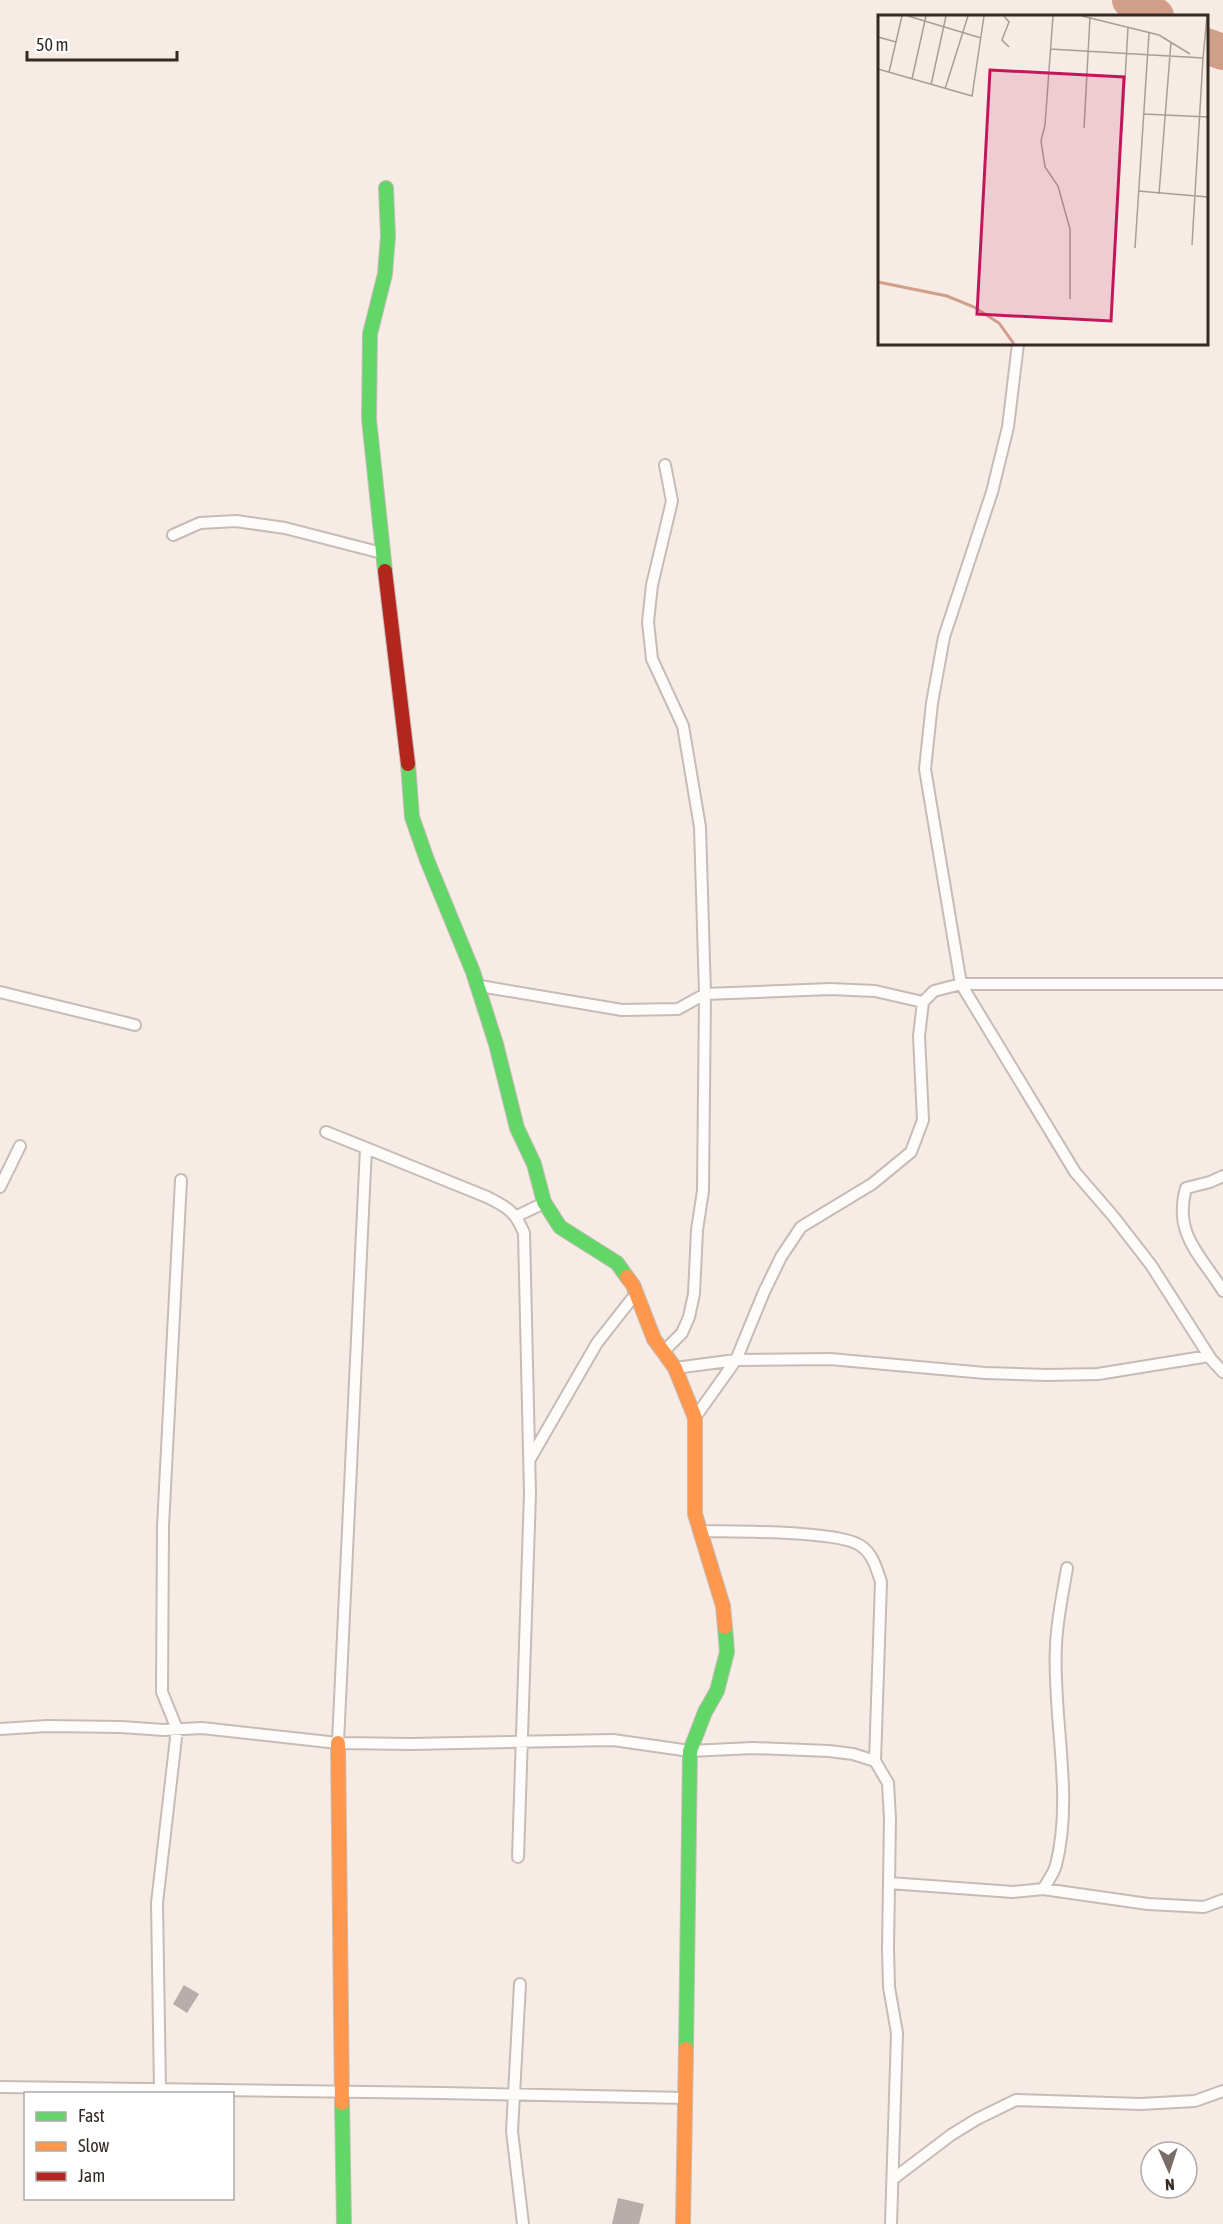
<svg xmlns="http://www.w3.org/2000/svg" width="1223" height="2224" viewBox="0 0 1223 2224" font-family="'Asap Condensed',sans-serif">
<rect width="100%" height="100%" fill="#f7ebe6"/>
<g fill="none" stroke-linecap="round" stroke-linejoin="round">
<!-- river -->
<path stroke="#d09e89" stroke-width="36" d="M1130,0L1156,16
M1206,46L1223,52"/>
</g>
<!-- building -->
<path fill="#b8ada8" d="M184,1985L199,1994L187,2013L173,2004Z
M618,2198L644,2204L639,2224H612Z"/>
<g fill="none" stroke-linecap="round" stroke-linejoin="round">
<!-- lane casing -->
<g stroke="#c7bbb6" stroke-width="14">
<path id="lane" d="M1018,344L1008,427L992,492L944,637L932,703L925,769L961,984L1075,1172L1113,1216L1151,1265L1211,1359L1223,1372
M173,535L200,523L236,521L285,528L382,553
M480,986L622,1010L678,1009L705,994L830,989L875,991L923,1002
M0,992L135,1025
M326,1132L366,1148
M1223,1176L1210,1182L1186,1188C1173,1235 1201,1255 1223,1291
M0,1187L20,1146
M517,1216L544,1203
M664,1351L682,1333L689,1317L694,1294L697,1230L703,1191L705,994L700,827L683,726L652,659L648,622L652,585L672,501L665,465
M675,1368L736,1360L830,1359L985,1373L1047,1375L1098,1374L1209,1356
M696,1416L736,1360L764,1292L781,1257L801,1227L872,1184L911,1152L923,1120L919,1036L923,1002L934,991L961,984H1223
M530,1459L597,1343L634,1296
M701,1531C732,1532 840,1530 861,1546C873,1554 877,1570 881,1582L875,1761
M0,1729L47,1726L121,1727L164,1730L202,1728L338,1743L411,1744L613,1740L690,1751L753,1748L829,1751L853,1754L875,1761L888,1783L890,1819L888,1949L889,1987L897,2033L891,2224
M338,1742L366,1148L487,1197C507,1207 515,1211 524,1233L530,1493L518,1857
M889,1883L1013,1892L1043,1889C1048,1881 1054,1873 1056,1865C1074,1795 1052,1716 1056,1645C1057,1619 1063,1593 1067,1568
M1043,1889L1148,1904L1204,1907L1223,1900
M520,1984L512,2131L523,2224
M0,2087L442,2093L685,2098
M160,2089L157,1903L177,1729L162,1692L163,1526L181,1180
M893,2179L951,2135L977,2119L1016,2100L1141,2104L1195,2101L1223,2091"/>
</g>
<!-- fast casing -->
<g stroke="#c7bbb6" stroke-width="16">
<path id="fast" d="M385,571L369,419L370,334L385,274L388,236L386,188
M408,764L412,817L427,860L473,972L496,1044L517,1128L534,1164L544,1202L560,1227L617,1263L627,1277
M686,2049L690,1751L705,1712L717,1691L727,1652L725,1627
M342,2103L344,2224"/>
</g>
<!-- slow casing -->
<g stroke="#c7bbb6" stroke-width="16">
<path id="slow" d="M627,1277L633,1285L654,1339L675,1368L695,1418V1514L723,1606L725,1627
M338,1743L342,2103
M683,2224L686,2049"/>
</g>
<!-- jam casing -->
<g stroke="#c7bbb6" stroke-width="16">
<path id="jam" d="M385,571L408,764"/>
</g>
<!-- lane -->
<use href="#lane" stroke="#fefcfb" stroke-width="10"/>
<!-- fast -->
<use href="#fast" stroke="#63d668" stroke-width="14"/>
<!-- slow -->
<use href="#slow" stroke="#ff974d" stroke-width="14"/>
<!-- jam -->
<use href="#jam" stroke="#b3261e" stroke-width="14"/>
</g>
<!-- overview -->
<g transform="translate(878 15)">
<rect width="330" height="330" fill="#f7ebe6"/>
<path fill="none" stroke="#d09e89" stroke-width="3" d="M0,267L69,281L96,292L121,308L136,329"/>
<path fill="none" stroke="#aa9d98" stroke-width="1.5" d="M30,1L103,23M126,1L131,7L124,25L131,32M175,1L167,110L163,126L167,152L180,171L192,214V284M204,1L281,20L312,39M0,22L18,27M172,34L325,43L314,230M325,43L329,1M0,54L94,81L106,1M11,57L24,1M34,64L48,1M53,70L68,1M67,74L90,1M266,99L330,102M206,113L212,2M244,116L250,13M260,176L330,182M281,179L293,27M257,233L271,18"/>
<path fill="#c2185b" fill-opacity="0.15" stroke="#c2185b" stroke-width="3" d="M112,55L246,62L233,306L99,299Z"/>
<rect width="330" height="330" fill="none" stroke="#362924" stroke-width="3"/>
</g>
<!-- legend -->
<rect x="24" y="2092" width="210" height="108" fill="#ffffff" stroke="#afa9a7" stroke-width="1.5"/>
<rect x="36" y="2112" width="30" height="9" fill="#63d668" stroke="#afa9a7" stroke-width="1.5"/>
<text x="78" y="2122" font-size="18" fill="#362924">Fast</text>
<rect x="36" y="2142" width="30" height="9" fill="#ff974d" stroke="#afa9a7" stroke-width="1.5"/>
<text x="78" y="2152" font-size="18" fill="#362924">Slow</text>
<rect x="36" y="2172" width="30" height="9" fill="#b3261e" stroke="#afa9a7" stroke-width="1.5"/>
<text x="78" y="2182" font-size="18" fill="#362924">Jam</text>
<!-- north arrow -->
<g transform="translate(1169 2170) rotate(177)"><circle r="28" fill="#ffffff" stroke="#afa9a7" stroke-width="1.5"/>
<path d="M0-4.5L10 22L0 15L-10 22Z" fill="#7a6d68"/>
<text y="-9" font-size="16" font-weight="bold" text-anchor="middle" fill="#362924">N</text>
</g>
<!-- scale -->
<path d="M27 51v9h150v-9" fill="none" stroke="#362924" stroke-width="3"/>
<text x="36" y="51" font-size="18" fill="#362924" stroke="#ffffff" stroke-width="4.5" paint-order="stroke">50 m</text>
</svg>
